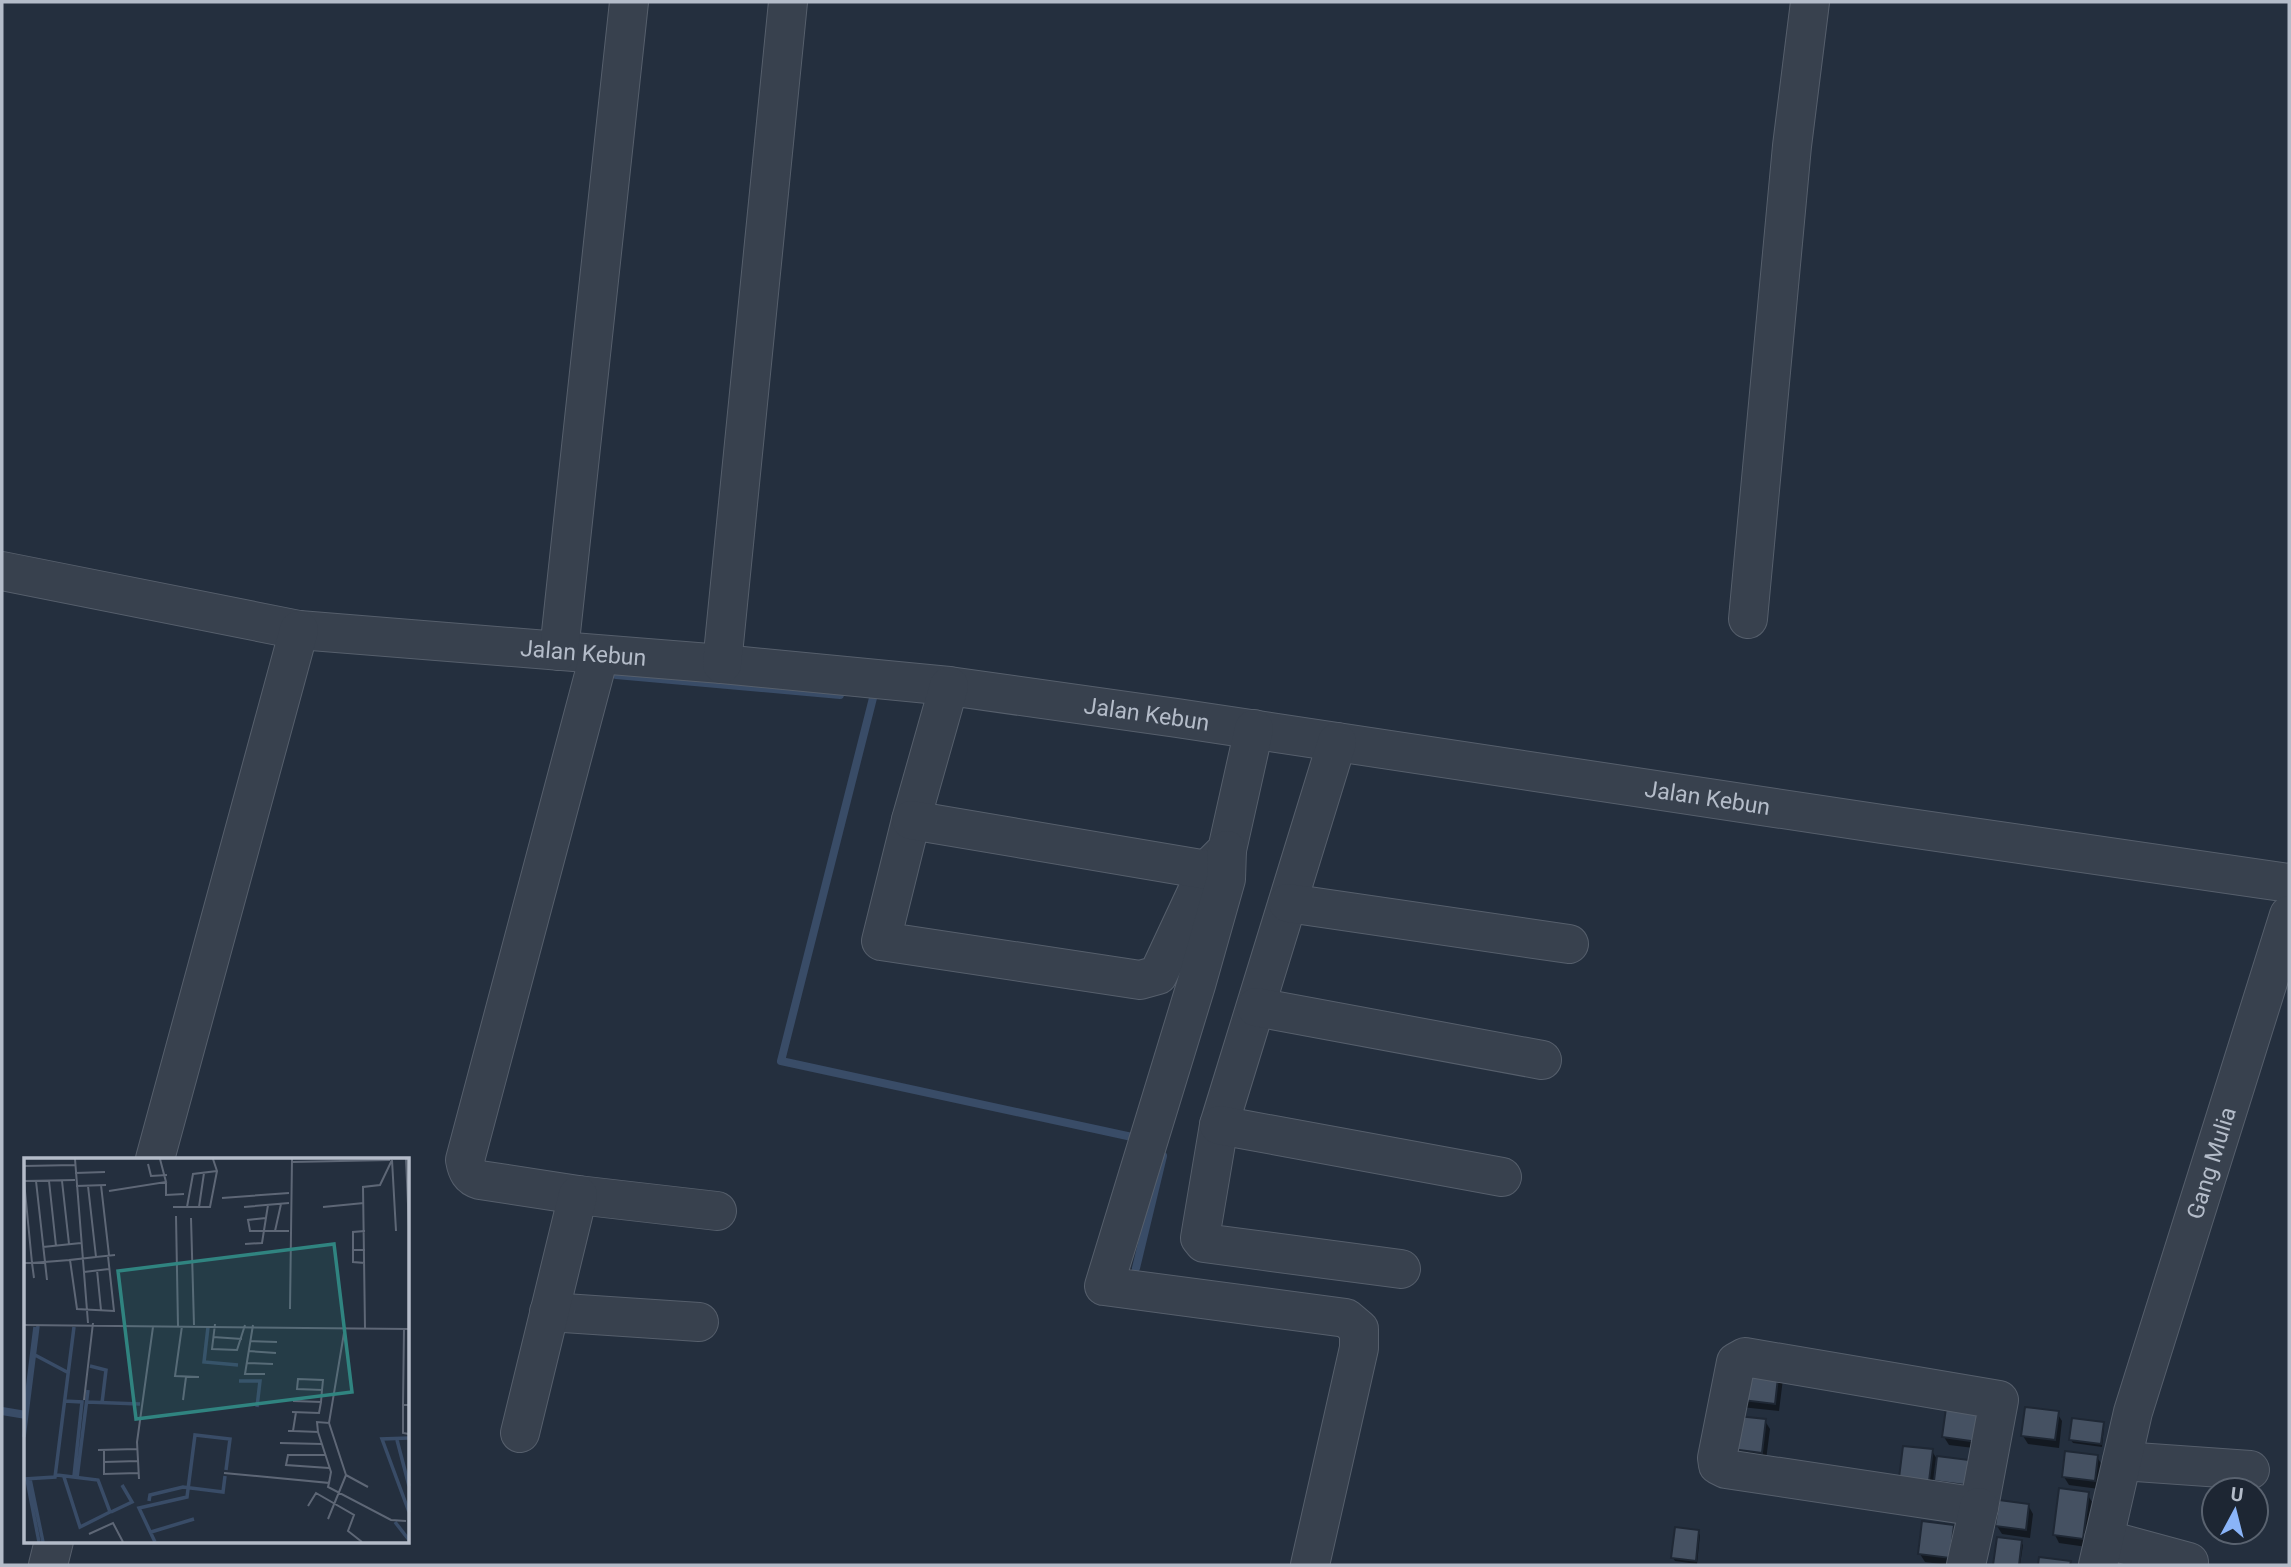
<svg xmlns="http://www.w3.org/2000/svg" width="2291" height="1567" viewBox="0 0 2291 1567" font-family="Roboto,sans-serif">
<rect width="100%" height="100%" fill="#242f3e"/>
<!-- shadow -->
<path fill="#0007" d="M1783,1379L1779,1411L1741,1407L1736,1398Z
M2057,1413L2062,1421L2059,1448L2028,1444L2023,1436Z
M1765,1421L1770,1429L1766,1460L1731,1456Z
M1985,1422L1982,1449L1949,1445L1944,1437Z
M2102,1423L2104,1427L2102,1447L2073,1443L2071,1440Z
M1932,1451L1938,1461V1458L1967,1488L1933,1489L1905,1486Z
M2097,1457L2102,1465L2099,1489L2069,1485L2064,1477Z
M2087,1494L2092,1502L2087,1547L2059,1543L2055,1535Z
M2028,1505L2033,1514L2030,1538L2002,1534L1997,1526Z
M1953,1526L1958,1535L1948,1565L1925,1562L1920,1554Z
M1698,1532L1700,1535L1697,1564L1675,1561L1673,1558Z
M2021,1542L2023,1545L2020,1565H1996Z"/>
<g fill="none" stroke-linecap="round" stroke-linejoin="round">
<!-- stream -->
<path stroke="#394c67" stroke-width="8" d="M616,675L840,695
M873,698L781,1061L1132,1137
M1136,1268L1163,1156
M2,1411L26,1415"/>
</g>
<!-- building -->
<path fill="#455162" stroke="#1f2835" stroke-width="2" d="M1738,1364L1779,1369L1775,1404L1734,1399Z
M2025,1407L2059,1411L2055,1440L2021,1436Z
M1946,1408L1982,1412L1978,1442L1942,1437Z
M1728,1415L1766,1419L1762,1453L1724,1448Z
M2072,1418L2104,1422L2101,1444L2069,1440Z
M1903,1446L1933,1449L1929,1481L1899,1478Z
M2065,1451L2098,1455L2095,1481L2062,1477Z
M1937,1456L1969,1460L1965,1485L1934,1481Z
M2059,1488L2089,1492L2083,1539L2053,1535Z
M1999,1500L2029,1504L2026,1530L1995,1526Z
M1922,1521L1954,1525L1950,1558L1918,1554Z
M1675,1527L1699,1530L1696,1561L1671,1558Z
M1997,1537L2022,1540L2019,1565H1993Z
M2039,1557L2071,1561L2070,1565H2038Z"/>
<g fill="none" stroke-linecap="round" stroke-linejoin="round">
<!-- minor casing -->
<g stroke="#565f6c" stroke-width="40">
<g id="minor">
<path id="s1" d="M2,571L299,630L722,664L949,686L1177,718L1882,824L2289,883"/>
<path d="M1748,619L1792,146L1810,2"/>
<path d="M559,651L629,2"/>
<path d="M599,656L465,1160C467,1171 470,1177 480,1180L578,1195L717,1211"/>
<path d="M722,664L788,2"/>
<path d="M949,686L911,820L881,941L1140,980L1158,975L1207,870L1227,850L1254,729"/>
<path d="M1337,742L1219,1125L1200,1238L1204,1243L1401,1269"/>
<path d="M911,820L1207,870"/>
<path d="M1227,850L1226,879L1196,985L1104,1286L1346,1318L1359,1329V1348L1310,1565"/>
<path d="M1288,903L1569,944"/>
<path d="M1256,1007L1542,1060"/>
<path d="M1219,1125L1502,1177"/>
<path d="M155,1159L299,630"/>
<path d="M549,1312L699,1322"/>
<path d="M1745,1357L1999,1400L1979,1507L1726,1469L1718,1465L1717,1458L1736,1362Z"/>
<path d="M520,1433L578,1195"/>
<path d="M2122,1461L2250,1470"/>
<path d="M2104,1539L2189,1562"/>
<path d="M48,1565L54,1541"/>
<path d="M1966,1565L1979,1507"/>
<path id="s2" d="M2098,1565L2133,1412L2289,915"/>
</g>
</g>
<!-- minor -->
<use href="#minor" stroke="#38414e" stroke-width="38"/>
</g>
<g text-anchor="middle" stroke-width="5" stroke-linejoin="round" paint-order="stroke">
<!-- street labels -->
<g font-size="23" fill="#b4bcc9" stroke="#1d2633">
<text dy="8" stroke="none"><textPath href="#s1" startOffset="588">Jalan Kebun</textPath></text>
<text dy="8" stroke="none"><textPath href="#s1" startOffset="1155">Jalan Kebun</textPath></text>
<text dy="8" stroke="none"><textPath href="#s1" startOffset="1722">Jalan Kebun</textPath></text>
<text dy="8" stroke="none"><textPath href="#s2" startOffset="418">Gang Mulia</textPath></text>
</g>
</g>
<!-- overview -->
<g transform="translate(24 1158)">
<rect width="385" height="385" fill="#242f3e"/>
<path fill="none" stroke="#394c67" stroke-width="3.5" d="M184,169L180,204L214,207M11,197L43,214M66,208L82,212L78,245M215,223H236L233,249M40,243L58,244L50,318M62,244L116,246M0,258L11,169M0,279L14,168M385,280L358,281L385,354M373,282L385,328M33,317L74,322L86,354L56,369L40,319M53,320L64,232M0,321L31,319L50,169M6,321L19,384M3,322L15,384M125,343L126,337L159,329L199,334L201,318M87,354L108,344L98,327M371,364L385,382M127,374L170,361M131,384L115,350L163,339L171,277L206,281L202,312"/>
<path fill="none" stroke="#5e6776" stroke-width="2" d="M51,1L64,165M382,1L385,69M368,2L372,73M268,4L366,2M124,6L127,18L143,17M0,8L51,7M51,15L81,14M0,23L51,22M12,23L23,122M25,23L32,88M38,23L45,86M142,24V37L160,36M77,27L85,97M52,28L82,27M64,28L72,99L91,97M85,33L142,24L136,1M198,40L265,35M149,49H186L193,13L189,1M163,49L169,16L193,13M175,49L180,15M220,49L265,45M299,49L340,45M152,58L154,168M167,60L170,167M242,60L224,62L226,73H265M251,73L257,46M221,86L238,85L244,47M19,89L57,85M329,92V104L341,105M341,92H329V74L341,73M72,99L46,102L53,151L90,153L84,98M0,105H8L0,23M73,112L77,152M60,114L85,111M10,120L8,105L46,102M266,151L268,1M191,166L188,191L213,192L221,167M0,167L385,171M229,167L221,216H241M158,168L151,218L175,219M341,170L339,29L356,27L368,2M380,170L379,247H385M189,179L218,181M226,183L253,184M224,193L252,195M222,205L249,206M274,221L299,222L298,232L273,231ZM60,242L69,165M159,242L162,219M269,243L297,244L298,232M379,247V275L385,276M268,254L295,255L297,244M305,265L322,317M264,273H269L272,254M269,273L294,274L293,264L305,265L321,169M294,274L307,314L305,325M256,285L298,286M74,292L113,291M80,292V316L114,315M301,297H264L262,307L305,310M80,304L114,303M200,315L305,325L304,329L367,362L382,363M115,321L113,284L129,169M284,348L292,335L330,357L324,373L338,384M304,361L322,317L344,329M65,376L89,365L99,384"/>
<path fill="#308480" fill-opacity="0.15" stroke="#308480" stroke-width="3.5" d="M310,86L328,234L112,261L94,113Z"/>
<rect width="385" height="385" fill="none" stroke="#b4bcc9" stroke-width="3.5"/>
</g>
<!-- border -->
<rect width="2291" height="1567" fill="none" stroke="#b4bcc9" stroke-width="7"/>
<!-- north arrow -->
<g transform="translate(2235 1511) rotate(7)"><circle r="33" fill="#1d2633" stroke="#59626f" stroke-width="2"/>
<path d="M0-5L12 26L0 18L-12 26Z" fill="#8ab4f8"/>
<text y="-10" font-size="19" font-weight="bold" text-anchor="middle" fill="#b4bcc9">U</text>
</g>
</svg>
